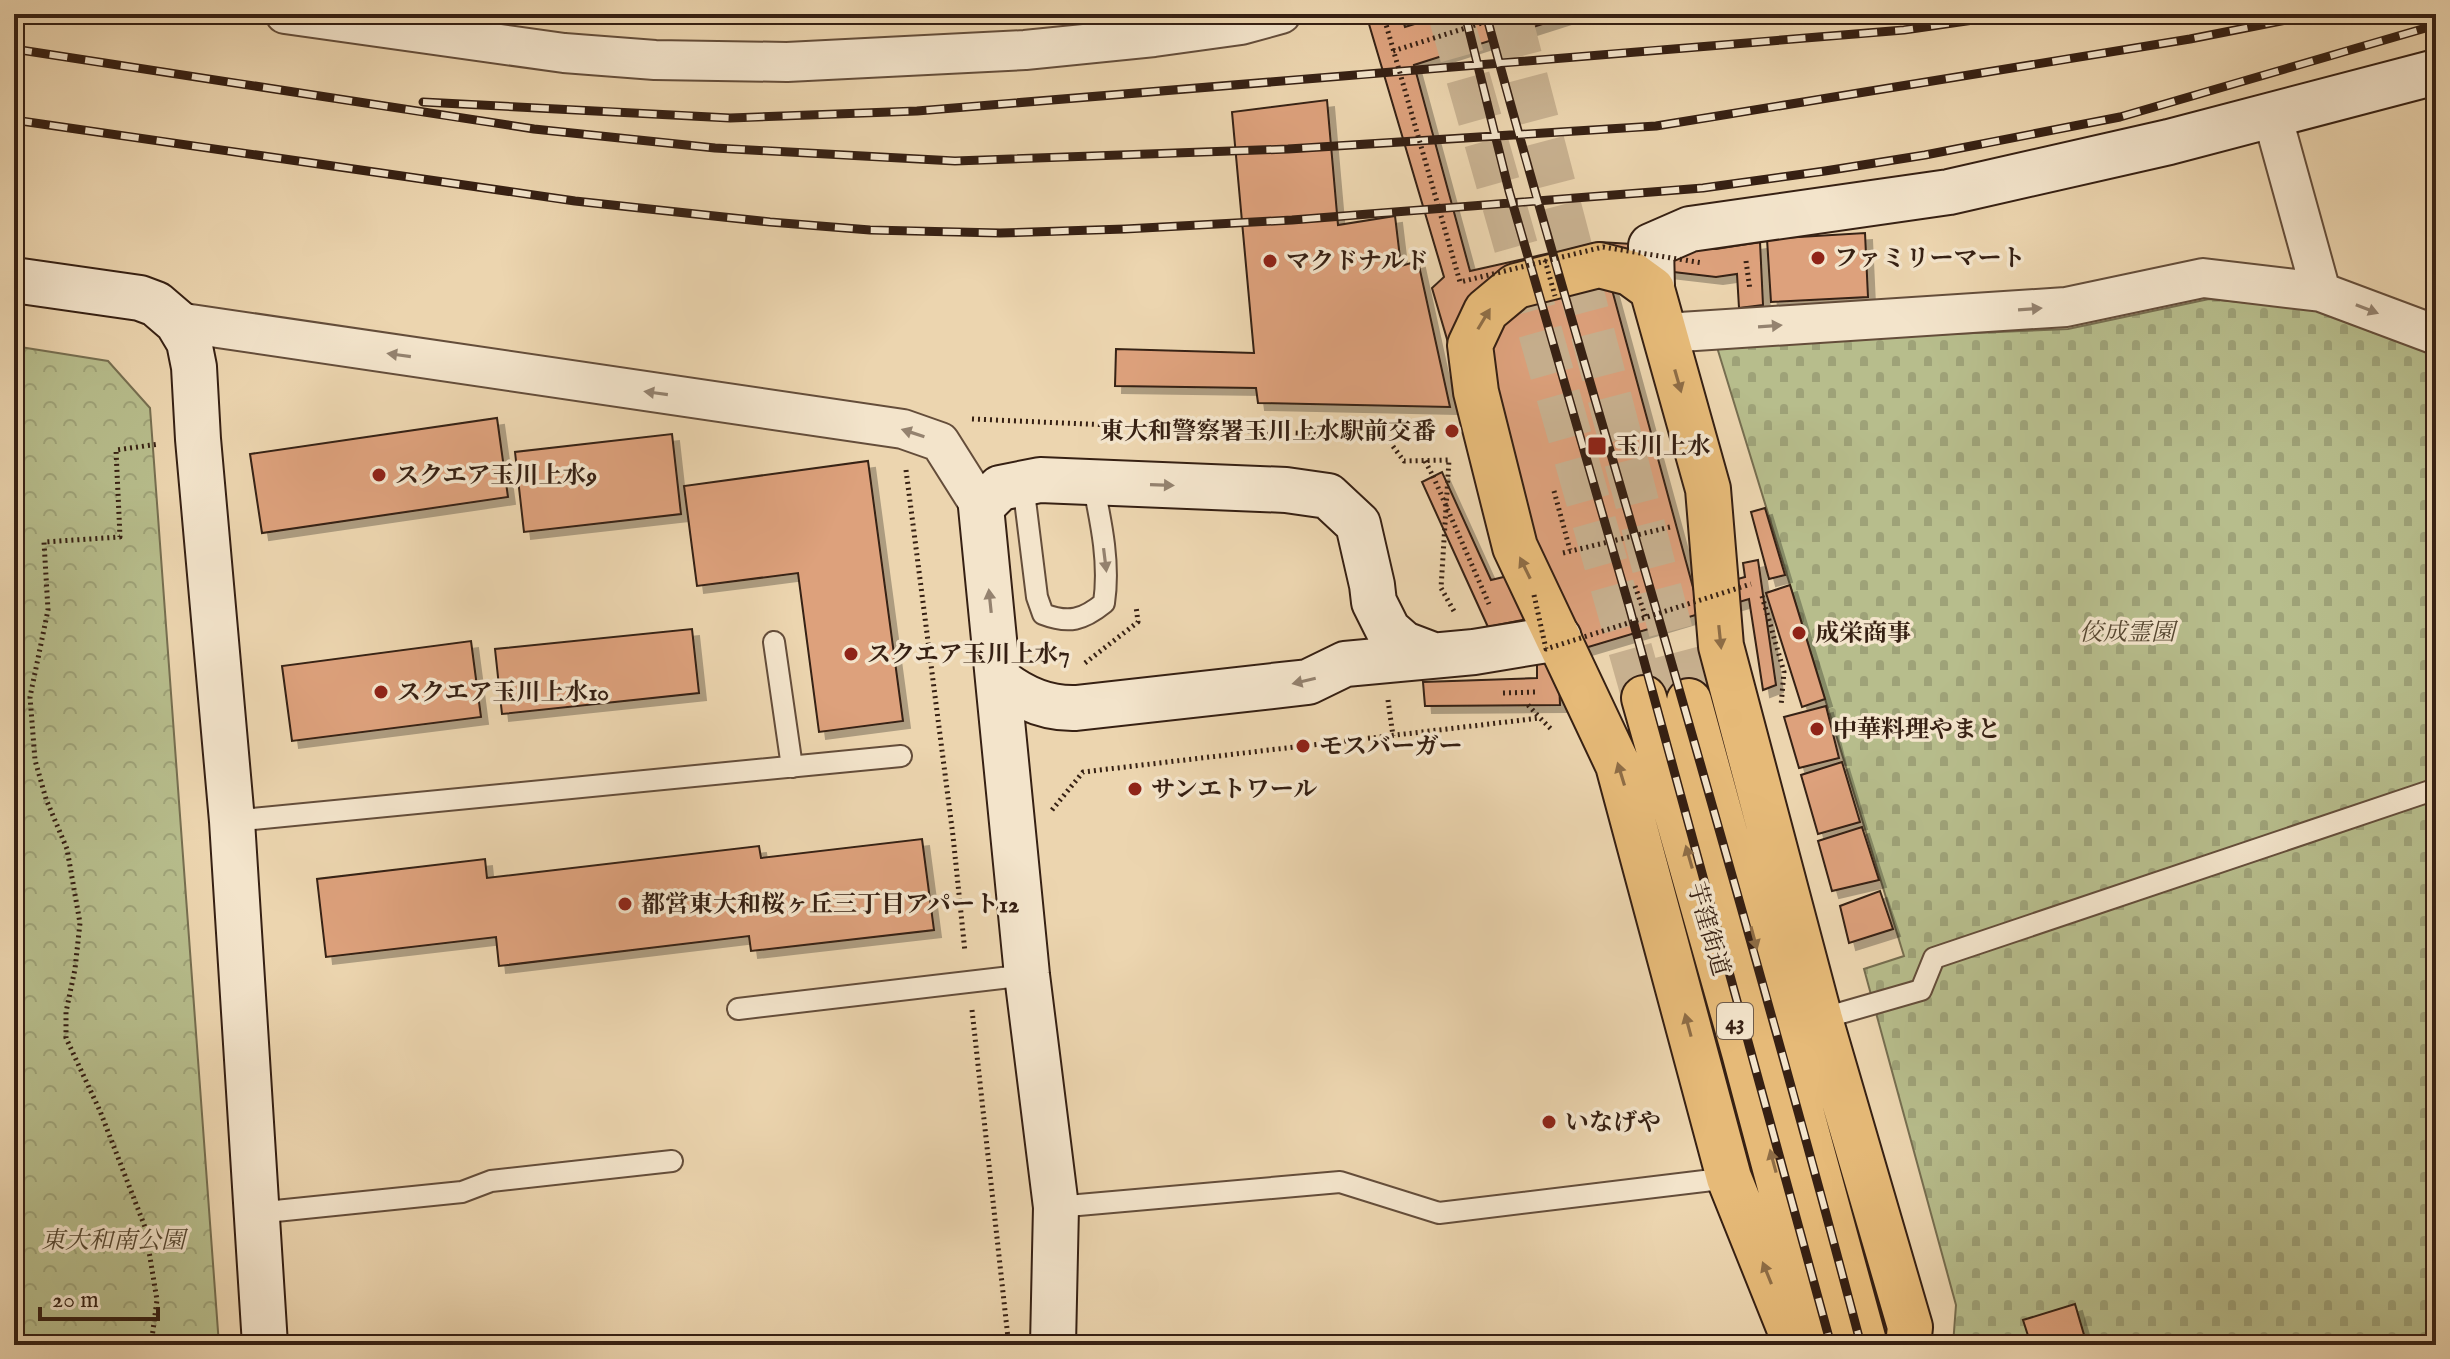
<svg xmlns="http://www.w3.org/2000/svg" width="2450" height="1359" viewBox="0 0 2450 1359" font-family="'IM FELL English','Noto Serif JP',serif">
<defs>
<pattern id="forest-crowns" width="20" height="18" patternUnits="userSpaceOnUse" patternTransform="scale(2)"><rect width="20" height="18" fill="#b7bd8c"/><path d="M2 6a3 3 0 1 1 6 0M12 15a3 3 0 1 1 6 0" fill="none" stroke="#9ea278"/></pattern>
<pattern id="cemetery-stones" width="16" height="16" patternUnits="userSpaceOnUse" patternTransform="scale(2)"><rect width="16" height="16" fill="#b7bd8c"/><path d="M2 7V4a2 2 0 0 1 4 0v3zM10 15v-3a2 2 0 0 1 4 0v3z" fill="#9ea278"/></pattern>
<filter id="shadow"><feDropShadow dx="7" dy="7" stdDeviation="0" flood-color="#0004"/></filter>
</defs>
<rect width="100%" height="100%" fill="#ecd5af"/>
<filter id="stains"><feTurbulence type="fractalNoise" baseFrequency=".0025" numOctaves="4"/><feColorMatrix values="0 0 0 0 .2 0 0 0 0 .09 0 0 0 0 .02 0 0 0 .5 -.17"/></filter>
<radialGradient id="worn" r=".72"><stop offset=".6" stop-color="#630" stop-opacity="0"/><stop offset="1" stop-color="#630" stop-opacity=".3"/></radialGradient>
<!-- forest -->
<path fill="url(#forest-crowns)" stroke="#766e50" stroke-width="2" d="M14,346L108,361L150,408L219,1345H14Z"/>
<!-- cemetery -->
<path fill="url(#cemetery-stones)" stroke="#766e50" stroke-width="2" d="M2209,299L2315,309L2436,355V1345H1953L1956,1305L1864,969L1904,956L1716,344L2068,329Z"/>
<!-- building -->
<path fill="#dda17b" stroke="#362013" stroke-width="2" filter="url(#shadow)" d="M1366,14H1401L1405,27L1447,14H1574L1414,65L1470,271L1599,242L1716,249L1760,242L1763,305L1739,308L1737,274L1716,277L1605,264L1694,591L1745,577L1743,563L1758,560L1776,685L1763,690L1749,599L1558,656L1560,705L1425,706L1423,682L1537,678V658L1527,619L1488,627L1422,482L1442,472L1491,580L1516,574L1432,288L1444,277Z
M1327,100L1338,225L1395,216L1401,266L1418,261L1450,407L1258,403L1256,388L1115,386L1116,349L1254,353L1232,112Z
M1865,233L1868,297L1771,302L1767,239Z
M497,418L508,497L262,533L250,454Z
M672,434L681,514L524,532L515,452Z
M868,461L903,721L819,732L798,573L697,586L684,486Z
M1765,508L1785,575L1769,579L1751,512Z
M1790,585L1825,699L1802,707L1766,593Z
M692,629L699,693L502,714L495,649Z
M471,641L481,717L292,741L282,666Z
M1826,706L1839,758L1799,768L1784,717Z
M1842,762L1860,822L1818,834L1801,775Z
M1862,827L1879,880L1832,891L1818,841Z
M922,839L934,930L751,951L749,936L499,966L496,937L326,957L317,879L485,859L487,878L759,846L761,858Z
M1880,891L1893,929L1849,943L1840,906Z
M2075,1304L2087,1345H2031L2023,1320Z"/>
<g fill="none" stroke-linecap="round" stroke-linejoin="round">
<!-- primary-tunnel -->
<path stroke="#c8b190" stroke-width="44" stroke-dasharray="44 22" stroke-linecap="butt" d="M1450,14L1644,698
M1509,14L1689,701"/>
<!-- lane casing -->
<g stroke="#644d3a" stroke-width="24">
<path id="lane" d="M1023,484L1037,597L1043,614C1069,624 1083,620 1104,603C1110,563 1101,522 1093,483
M774,642L792,767
M232,821L901,756
M738,1009L1027,975
M1820,1019L1921,990L1934,958L2436,789
M1056,1207L1340,1182L1439,1213L1729,1178
M256,1213L462,1192L491,1181L672,1161"/>
</g>
<!-- street casing -->
<g stroke="#644d3a" stroke-width="42">
<path id="street" d="M285,14L564,53L655,60L787,62L1025,50L1154,37L1241,25L1281,14
M2272,115L2321,292
M177,322L903,429L940,442L981,507
M1665,333L2066,307L2203,278L2321,292L2436,335"/>
</g>
<!-- secondary casing -->
<g stroke="#362013" stroke-width="48">
<path id="secondary" d="M14,280L140,298L156,304L177,322L189,342L194,367L198,439L232,821L265,1345
M1652,289L1651,246L1690,229L1949,192L2169,142L2436,72
M998,679C1020,697 1047,709 1076,708L1308,682L1345,664L1474,652L1559,638
M1053,1345L1056,1207L1027,975L981,507L1000,488L1040,480L1286,490L1328,496L1358,524L1372,585L1374,602L1388,630L1404,644L1433,655"/>
</g>
<!-- primary casing -->
<g stroke="#362013" stroke-width="48">
<path id="primary" d="M1644,698L1744,1052L1822,1345
M1689,701L1865,1345
M1796,1345L1729,1178L1618,765L1515,547L1476,392L1470,345L1486,311L1516,286L1599,265L1630,273L1652,289L1708,489L1721,646L1820,1019L1910,1327L1908,1345"/>
</g>
<!-- path -->
<path stroke="#362013" stroke-width="5" stroke-dasharray="2 4" stroke-linecap="butt" d="M1393,51L1510,14
M1746,261L1750,290
M972,419L1386,437L1404,461L1449,460L1441,588L1455,613
M1425,461L1433,476
M906,470L953,836L965,952
M1554,491L1570,550
M1563,553L1670,527
M1635,586L1646,618
M1762,596L1784,672L1781,706
M1085,663L1138,622L1136,606
M1503,693L1537,692
M1388,700L1393,736
M1528,705L1540,718
M1052,810L1083,772L1540,718L1552,730
M972,1010L1008,1338
M151,1345L157,1300L145,1227L100,1111L66,1038V1012L75,969L80,923L67,849L46,799L35,760L30,697L48,610L44,542L120,537L116,450L159,444"/>
<!-- lane -->
<use href="#lane" stroke="#f3e4cb" stroke-width="20"/>
<!-- street -->
<use href="#street" stroke="#f3e4cb" stroke-width="38"/>
<!-- secondary -->
<use href="#secondary" stroke="#f3e4cb" stroke-width="44"/>
<!-- primary -->
<use href="#primary" stroke="#e6ba78" stroke-width="44"/>
<!-- rail casing -->
<g stroke="#362013" stroke-width="9">
<path id="rail" d="M1465,14L1509,191L1629,606L1831,1345
M1486,14C1538,209 1596,401 1652,595C1724,845 1795,1094 1861,1345
M14,49L534,129L715,148L955,161L1288,149L1656,126L2190,39L2316,14
M423,102L730,118L917,111L1904,30L2015,14
M14,120L575,201L770,222L870,230L1000,233L1125,229L1292,220L1703,188L1825,171L1925,155L2120,117L2436,25"/>
</g>
<!-- rail -->
<use href="#rail" stroke="#f3e4cb" stroke-width="6" stroke-dasharray="18" stroke-linecap="butt"/>
<!-- path-bridge -->
<path stroke="#362013" stroke-width="5" stroke-dasharray="2 4" stroke-linecap="butt" d="M1383,14L1460,282L1603,247L1703,263
M1545,260L1555,296
M1433,476L1489,604
M1534,595L1546,649L1751,584"/>
</g>
<!-- one-way arrows -->
<defs><path id="oneway-solid" d="M-6-.8H1V-3.2L6.5 0L1 3.2V.8H-6Z" transform="scale(2)"/></defs>
<g fill="#94826f">
<use href="#oneway-solid" transform="translate(2030 309) rotate(-4)"/>
<use href="#oneway-solid" transform="translate(2367 309) rotate(21)"/>
<use href="#oneway-solid" transform="translate(1770 326) rotate(-4)"/>
<use href="#oneway-solid" transform="translate(399 355) rotate(-172)"/>
<use href="#oneway-solid" transform="translate(656 393) rotate(-172)"/>
<use href="#oneway-solid" transform="translate(913 433) rotate(-162)"/>
<use href="#oneway-solid" transform="translate(1162 485) rotate(2)"/>
<use href="#oneway-solid" transform="translate(1105 560) rotate(83)"/>
<use href="#oneway-solid" transform="translate(990 601) rotate(-96)"/>
<use href="#oneway-solid" transform="translate(1304 681) rotate(167)"/>
</g>
<g fill="#8e6d46">
<use href="#oneway-solid" transform="translate(1484 319) rotate(-59)"/>
<use href="#oneway-solid" transform="translate(1678 381) rotate(74)"/>
<use href="#oneway-solid" transform="translate(1525 568) rotate(-116)"/>
<use href="#oneway-solid" transform="translate(1720 637) rotate(84)"/>
<use href="#oneway-solid" transform="translate(1621 774) rotate(-107)"/>
<use href="#oneway-solid" transform="translate(1689 857) rotate(-106)"/>
<use href="#oneway-solid" transform="translate(1754 938) rotate(75)"/>
<use href="#oneway-solid" transform="translate(1688 1025) rotate(-105)"/>
<use href="#oneway-solid" transform="translate(1773 1161) rotate(-105)"/>
<use href="#oneway-solid" transform="translate(1767 1273) rotate(-112)"/>
</g>
<!-- markers -->
<g fill="#8f2418" stroke="#f3e4cb" stroke-width="3">
<circle cx="1818" cy="258" r="8"/>
<circle cx="1270" cy="261" r="8"/>
<circle cx="1452" cy="431" r="8"/>
<rect x="1587" y="436" width="20" height="20" rx="4"/>
<circle cx="379" cy="475" r="8"/>
<circle cx="1799" cy="633" r="8"/>
<circle cx="851" cy="654" r="8"/>
<circle cx="381" cy="692" r="8"/>
<circle cx="1817" cy="729" r="8"/>
<circle cx="1303" cy="746" r="8"/>
<circle cx="1135" cy="789" r="8"/>
<circle cx="625" cy="904" r="8"/>
<circle cx="1549" cy="1122" r="8"/>
</g>
<g text-anchor="middle" stroke-width="7" stroke-linejoin="round" paint-order="stroke">
<!-- shield labels -->
<rect fill="#f3e4cb" stroke="#6f5b4a" stroke-width="2" x="1717" y="1003" width="36" height="36" rx="6"/>
<g font-size="22" font-weight="bold" fill="#362013">
<text x="1735" y="1029">43</text>
</g>
<!-- poi labels -->
<g font-size="24" font-weight="bold" fill="#362013" stroke="#f3e4cb" text-anchor="start">
<text x="1834" y="266">ファミリーマート</text>
<text x="1286" y="269">マクドナルド</text>
<text x="1436" y="439" text-anchor="end">東大和警察署玉川上水駅前交番</text>
<text x="1615" y="454">玉川上水</text>
<text x="395" y="483">スクエア玉川上水9</text>
<text x="1815" y="641">成栄商事</text>
<text x="867" y="662">スクエア玉川上水7</text>
<text x="397" y="700">スクエア玉川上水10</text>
<text x="1833" y="737">中華料理やまと</text>
<text x="1319" y="754">モスバーガー</text>
<text x="1151" y="797">サンエトワール</text>
<text x="641" y="912">都営東大和桜ヶ丘三丁目アパート12</text>
<text x="1565" y="1130">いなげや</text>
</g>
<!-- park labels -->
<g font-size="24" font-style="italic" fill="#564731" stroke="#f3e4cb">
<text x="2127" y="640">佼成霊園</text>
<text x="113" y="1248">東大和南公園</text>
</g>
<!-- street labels -->
<g font-size="24" fill="#362013" stroke="#f3e4cb">
<text transform="translate(1709 929) rotate(74)" y="8">芋窪街道</text>
</g>
</g>
<!-- margin -->
<rect width="2450" height="1359" fill="none" stroke="#ecd5af" stroke-width="48"/>
<rect x="16" y="16" width="2418" height="1327" fill="none" stroke="#362013" stroke-width="4"/>
<rect x="24" y="24" width="2402" height="1311" fill="none" stroke="#362013" stroke-width="2"/>
<!-- scale -->
<path d="M40 1307v12h118v-12" fill="none" stroke="#362013" stroke-width="4"/>
<text x="52" y="1307" font-size="24" fill="#362013" stroke="#f3e4cb" stroke-width="6" paint-order="stroke">20 m</text>
<rect width="100%" height="100%" filter="url(#stains)"/>
<rect width="100%" height="100%" fill="url(#worn)"/>
</svg>
